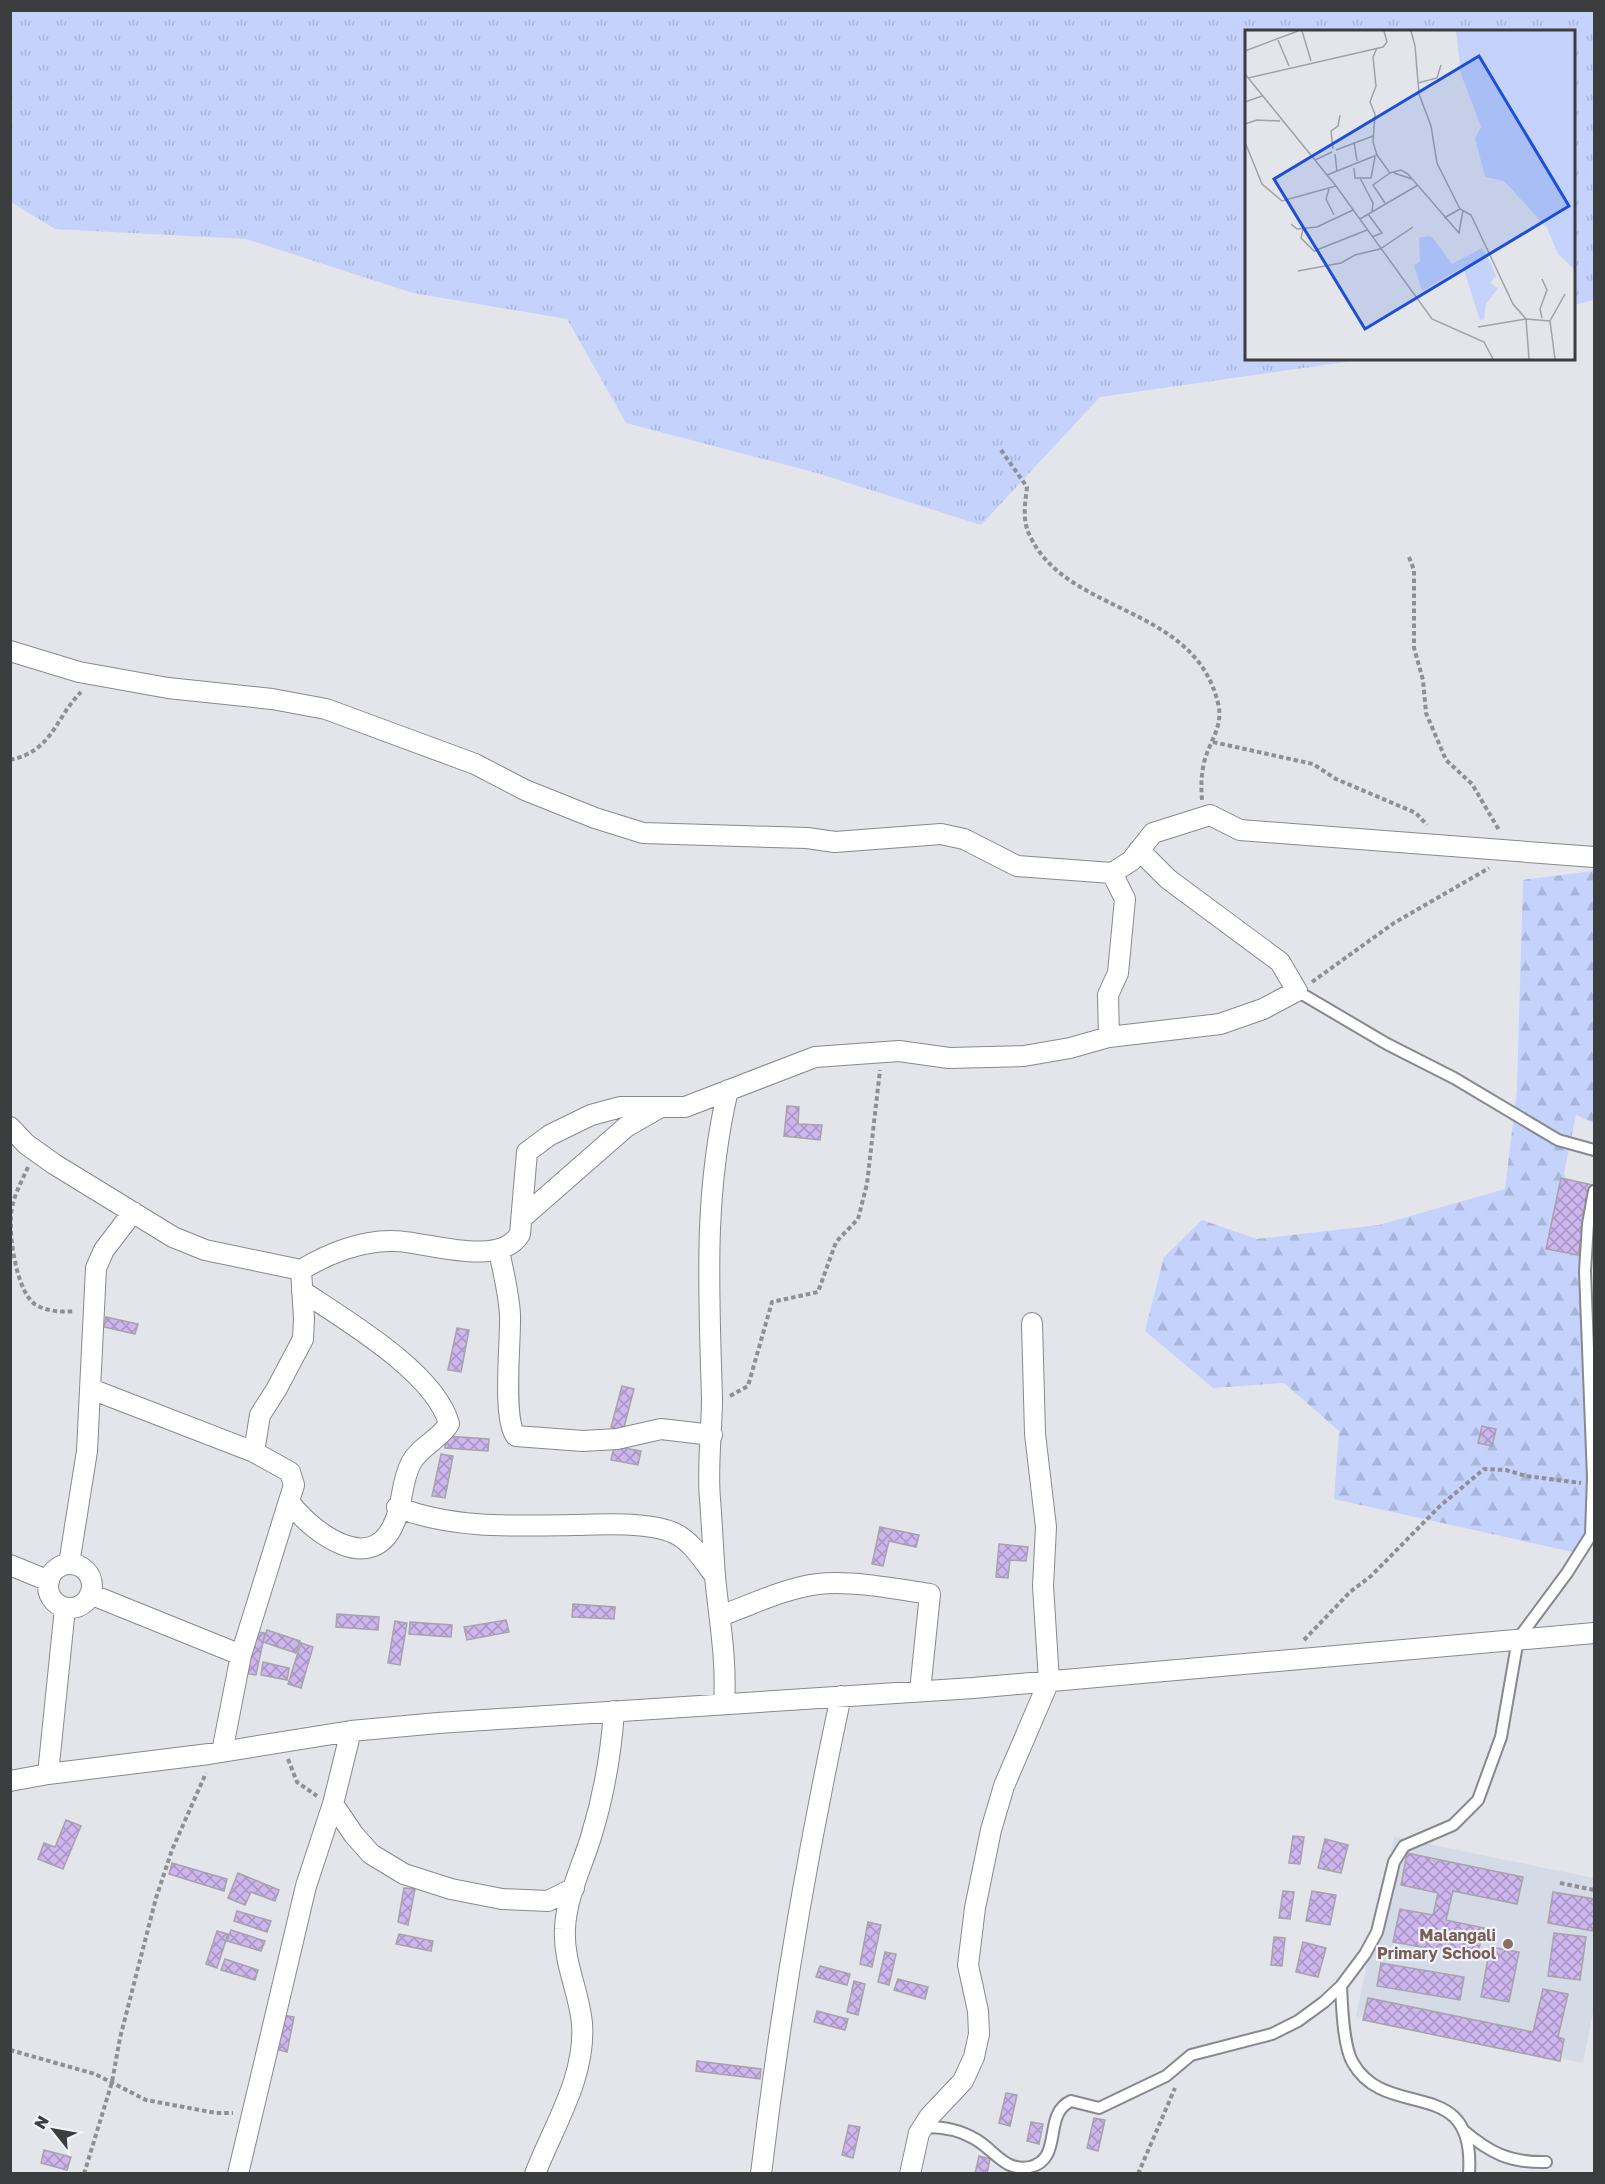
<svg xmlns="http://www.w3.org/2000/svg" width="1605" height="2184" viewBox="0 0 1605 2184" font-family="'Golos Text',sans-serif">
<defs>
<pattern id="grass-tufts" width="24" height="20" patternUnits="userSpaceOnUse" patternTransform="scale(1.5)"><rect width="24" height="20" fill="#c4d2fc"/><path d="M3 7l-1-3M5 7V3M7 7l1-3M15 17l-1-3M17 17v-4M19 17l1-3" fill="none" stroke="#a9b5d9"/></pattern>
<pattern id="forest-firs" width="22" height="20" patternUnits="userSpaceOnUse" patternTransform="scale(1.5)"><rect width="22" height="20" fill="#c4d2fc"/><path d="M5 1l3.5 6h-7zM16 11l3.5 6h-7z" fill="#a9b5d9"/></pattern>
<pattern id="building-cross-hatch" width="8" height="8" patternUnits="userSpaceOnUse" patternTransform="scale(1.5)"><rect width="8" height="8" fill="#cdb5ee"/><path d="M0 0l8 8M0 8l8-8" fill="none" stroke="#a894c2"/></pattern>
</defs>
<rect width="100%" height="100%" fill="#e3e5eb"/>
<!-- built -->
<path fill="#d5dae7" d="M1394,1837L1594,1878V2007L1583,2063L1356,2016Z"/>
<!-- grass -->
<path fill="url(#grass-tufts)" d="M11,10L1594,11V300L1574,305V32H1246V358L1367,359L1100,397L981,525L817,473L626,423L567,319L413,293L246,239L55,229L11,202Z"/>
<!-- forest -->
<path fill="url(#forest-firs)" d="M1594,871V1123L1576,1115L1564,1173L1586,1257L1594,1331V1526L1573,1552L1334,1499L1339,1431L1284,1383L1213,1388L1145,1331L1164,1257L1202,1220L1257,1239L1379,1225L1505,1189L1517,1090L1523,880Z"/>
<!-- building -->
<path fill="url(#building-cross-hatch)" stroke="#a6a3a9" stroke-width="1.5" d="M787,1106L799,1107L798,1124L822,1125L820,1140L784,1136Z
M1561,1178L1593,1185L1578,1255L1546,1249Z
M106,1317L138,1324L135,1334L104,1327Z
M457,1328L469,1330L461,1372L448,1370Z
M622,1386L634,1389L623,1431L611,1427Z
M1482,1426L1496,1429L1492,1446L1478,1443Z
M446,1436L489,1439L488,1451L445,1448Z
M614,1446L641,1451L638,1465L611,1460Z
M441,1454L453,1456L445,1498L432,1496Z
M880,1527L919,1535L916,1547L889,1541L883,1566L872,1564Z
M999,1544L1028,1547L1026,1561L1010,1560L1008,1578L996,1577Z
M573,1604L615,1607L614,1619L572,1617Z
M337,1614L379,1617L378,1630L336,1627Z
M506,1620L509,1632L467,1640L464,1627Z
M395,1621L407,1623L400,1665L388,1663Z
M410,1622L452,1625L451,1637L409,1634Z
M267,1630L300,1641L296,1653L263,1642Z
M252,1631L265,1633L256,1675L244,1673Z
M301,1643L313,1647L301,1688L288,1684Z
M263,1662L289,1668L287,1680L261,1675Z
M66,1820L81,1826L63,1869L38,1859L44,1843L55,1847Z
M1293,1836L1304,1837L1300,1864L1289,1863Z
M1325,1839L1348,1845L1341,1873L1318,1868Z
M1407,1853L1523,1877L1517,1904L1453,1891L1446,1920L1484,1928L1477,1957L1393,1942L1400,1909L1433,1915L1438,1893L1401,1885Z
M172,1863L227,1879L224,1891L169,1874Z
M238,1873L279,1890L275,1901L251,1892L245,1905L228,1898Z
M404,1888L415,1889L408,1925L398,1922Z
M1283,1891L1294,1892L1290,1919L1279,1918Z
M1312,1891L1336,1895L1330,1925L1306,1921Z
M1553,1892L1594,1899V1931L1548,1923Z
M237,1911L271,1921L267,1932L234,1921Z
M868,1922L881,1925L872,1967L860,1964Z
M231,1930L265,1941L261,1951L227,1941Z
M217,1931L228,1934L217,1968L206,1964Z
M1554,1933L1586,1937L1580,1980L1548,1976Z
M399,1934L433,1941L431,1951L396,1944Z
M1274,1937L1285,1938L1282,1966L1271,1965Z
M1303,1942L1326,1948L1318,1977L1296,1972Z
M1490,1947L1519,1952L1509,2002L1481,1997Z
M885,1952L896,1954L889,1985L878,1982Z
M225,1959L258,1970L255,1980L221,1970Z
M1381,1963L1464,1977L1460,2000L1377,1986Z
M820,1966L850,1974L847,1985L816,1977Z
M898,1979L928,1987L925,1999L894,1990Z
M854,1981L865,1984L858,2015L847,2012Z
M1543,1989L1568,1994L1558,2037L1564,2039L1560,2061L1363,2020L1368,1998L1533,2032Z
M817,2011L848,2019L845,2030L814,2022Z
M283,2015L294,2017L287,2052L276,2049Z
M697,2061L761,2069L760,2079L696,2071Z
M1006,2093L1017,2095L1010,2126L999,2123Z
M1094,2118L1105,2120L1098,2151L1087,2148Z
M1031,2122L1043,2124L1039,2144L1027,2141Z
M849,2125L860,2127L853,2158L842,2155Z
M44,2150L71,2157L67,2170L41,2163Z
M979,2156L990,2159L987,2174H975Z"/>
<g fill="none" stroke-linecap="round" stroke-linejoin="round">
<!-- service casing -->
<g stroke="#87898f" stroke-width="14">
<path id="service" d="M1297,991L1387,1044L1454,1078L1558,1140L1594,1150
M1341,1986C1342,2005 1343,2047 1353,2063C1387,2123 1476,2072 1469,2174
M1463,2130C1490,2153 1510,2163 1546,2162
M922,2131L927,2127C944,2127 960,2130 975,2139C995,2150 1004,2172 1030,2167C1064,2159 1042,2114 1071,2101L1099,2108L1166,2076L1191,2055L1272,2034L1298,2021L1324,2002L1341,1986L1365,1954L1377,1932L1394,1862L1404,1846L1453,1825L1478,1800L1501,1737L1518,1639L1567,1573L1591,1535L1593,1477L1585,1271L1588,1224L1594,1191"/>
</g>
<!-- minor casing -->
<g stroke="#87898f" stroke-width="22">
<path id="minor" d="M10,651L79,672L168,688L272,699L326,709L475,764L525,790L595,818L643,833L807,838L835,842L941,834L964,839L1017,866L1112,873L1131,861L1153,833L1210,815L1240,830L1594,857
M1109,1037L1108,995L1118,973L1125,899L1112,873
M10,1127L26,1144L54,1164L173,1237L205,1250L301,1270
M522,1218L626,1127L659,1108
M499,1250C503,1272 509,1293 510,1315C511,1340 502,1419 516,1436L583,1441L617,1439L661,1429L712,1435
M91,1389L254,1452
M290,1503C313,1533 373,1578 395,1521C403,1503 401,1482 411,1463C420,1446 439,1440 449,1424C436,1373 344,1319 302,1291
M397,1507C451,1529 517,1526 574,1525C603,1524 648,1522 674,1533C692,1541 704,1562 715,1576
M69,1564L87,1451L96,1268L104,1250L133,1212
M48 1586a22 22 0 1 1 44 0a22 22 0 1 1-44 0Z
M10,1565L49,1581
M90,1594L241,1655
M720,1616C751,1605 785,1588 818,1584C850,1580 898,1589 930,1594L920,1691
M724,1703C727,1659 719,1619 715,1576C713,1550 712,1524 710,1499C707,1466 712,1431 712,1398C709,1292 703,1196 728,1090
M222,1752L241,1655L294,1485L290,1472L254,1452L260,1415L276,1390L303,1339L304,1318L301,1270C327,1254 362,1240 393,1241C426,1241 499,1269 520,1234L527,1152L550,1135L591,1115L621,1107H685L815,1057L899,1051L949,1058L1024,1056L1070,1048L1109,1037L1220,1024L1263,1009L1297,991L1280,962L1168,879L1139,850
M48,1774L65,1608
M10,1781L48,1774L209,1754L351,1731L438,1723L973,1688L1594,1633
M333,1804L354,1835L371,1854L404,1874L451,1889L502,1899L548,1901L574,1888
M238,2174L306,1886L333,1804L351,1731
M535,2174C554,2125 586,2077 582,2023C579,1991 563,1962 565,1929C566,1897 582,1867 591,1837C604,1795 611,1755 614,1711
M761,2174C780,2013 807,1854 841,1696
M910,2174L919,2133L930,2116L963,2081L974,2057L979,2034L978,2011L968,1965L975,1908L991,1830L1004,1786L1049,1681L1043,1586L1046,1527L1035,1434L1032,1323"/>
</g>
<!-- path -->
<path stroke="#8f9094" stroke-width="4" stroke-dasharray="4.5 3" stroke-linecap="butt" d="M1001,450L1027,487C1025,503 1022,521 1030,536C1067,615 1194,604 1218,703C1224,727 1209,741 1204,763C1201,776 1201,787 1202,800
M1409,557L1414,570V648L1423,680L1426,713L1446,760L1472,784L1499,830
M1213,742L1313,764L1336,779L1416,813L1427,825
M10,760C53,751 55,718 81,692
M1312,982L1394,923L1489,868
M28,1167C21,1183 12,1198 11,1216C9,1237 17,1297 38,1306C50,1312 63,1312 75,1311
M730,1396L748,1386L772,1302L818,1292L836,1242L858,1219L867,1184L880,1070
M1304,1640L1350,1592L1371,1576L1440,1506L1484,1469L1506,1470L1526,1476L1581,1483
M288,1759L297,1782L317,1796
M1560,1883L1594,1890
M10,2050L95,2074L146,2100L216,2113H233
M84,2174L112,2082L120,2038L156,1898L172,1850L206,1773
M1138,2174L1175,2088"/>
<!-- service -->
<use href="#service" stroke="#fff" stroke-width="10"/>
<!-- minor -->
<use href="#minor" stroke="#fff" stroke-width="20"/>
</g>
<!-- markers -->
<circle fill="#8d6e63" stroke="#f0f2f9" stroke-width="2" cx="1508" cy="1944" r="6"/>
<g text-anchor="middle" stroke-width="4.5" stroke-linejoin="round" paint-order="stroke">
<!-- education labels -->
<g font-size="16" font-weight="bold" fill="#785e54" stroke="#f0f2f9" text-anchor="end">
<text x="1496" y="1941">Malangali<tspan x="1496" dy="18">Primary School</tspan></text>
</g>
</g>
<!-- overview -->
<g transform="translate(1245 30)">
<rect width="330" height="330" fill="#e3e5eb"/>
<path d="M211,1H330V240L313,224L302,198L259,151L240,147L230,108L236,97L216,44Z" fill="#c4d2fc"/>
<path d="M182,206L187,207L207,234L237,218L242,225L251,246L245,253L253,258L241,274L239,289L235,290L218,237L177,261L169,235L175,232L174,208Z" fill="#c4d2fc"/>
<path fill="none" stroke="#a0a2a6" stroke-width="1.5" d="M57,1L66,31M166,1L170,16L174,64L186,96L192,133L215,179L226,185L268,274L281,289L305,291M33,10L44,36M132,18L128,27L131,56L125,72L130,84L128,112L132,125M0,21L53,1M0,44L91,156L187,289L239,312L248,329M3,48L138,17L142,12L139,1M173,53L192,48L196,35M0,72L17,66M0,94L12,90L35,91M0,112L17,154L37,171L91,156M109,112L112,131M88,119L86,101L93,96L95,85M91,120L128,106M90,124L92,142M70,130L87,122M109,138L110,148H126L130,127M149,143L167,149M82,145L132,125L145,143L156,140L163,144L214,203L218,180M115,148L128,173L127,181M84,159L81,169L89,185M140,173L128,155L145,143M123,184L137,203L127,207M199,188L215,179M115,189L173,155M46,194L52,199L72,197L108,180M58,199L56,208L69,221L122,200M53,241L96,233L110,225L135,219L168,197M297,288L295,279L302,260L297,249M233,297L281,289L284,329M310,329L305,291L320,264"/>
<path fill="#1d4ed8" fill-opacity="0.15" stroke="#1d4ed8" stroke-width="3" d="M234,26L324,176L120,299L29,149Z"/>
<rect width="330" height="330" fill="none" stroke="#3c3d3f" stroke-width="3"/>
</g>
<!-- border -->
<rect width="1605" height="2184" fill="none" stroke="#3c3d3f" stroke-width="24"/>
<!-- north arrow -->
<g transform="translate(54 2130) rotate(301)" stroke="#f0f2f9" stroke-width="4.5" paint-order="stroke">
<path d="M0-4.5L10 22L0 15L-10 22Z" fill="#3c3d3f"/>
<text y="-9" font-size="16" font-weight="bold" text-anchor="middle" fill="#3c3d3f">N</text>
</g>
</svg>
